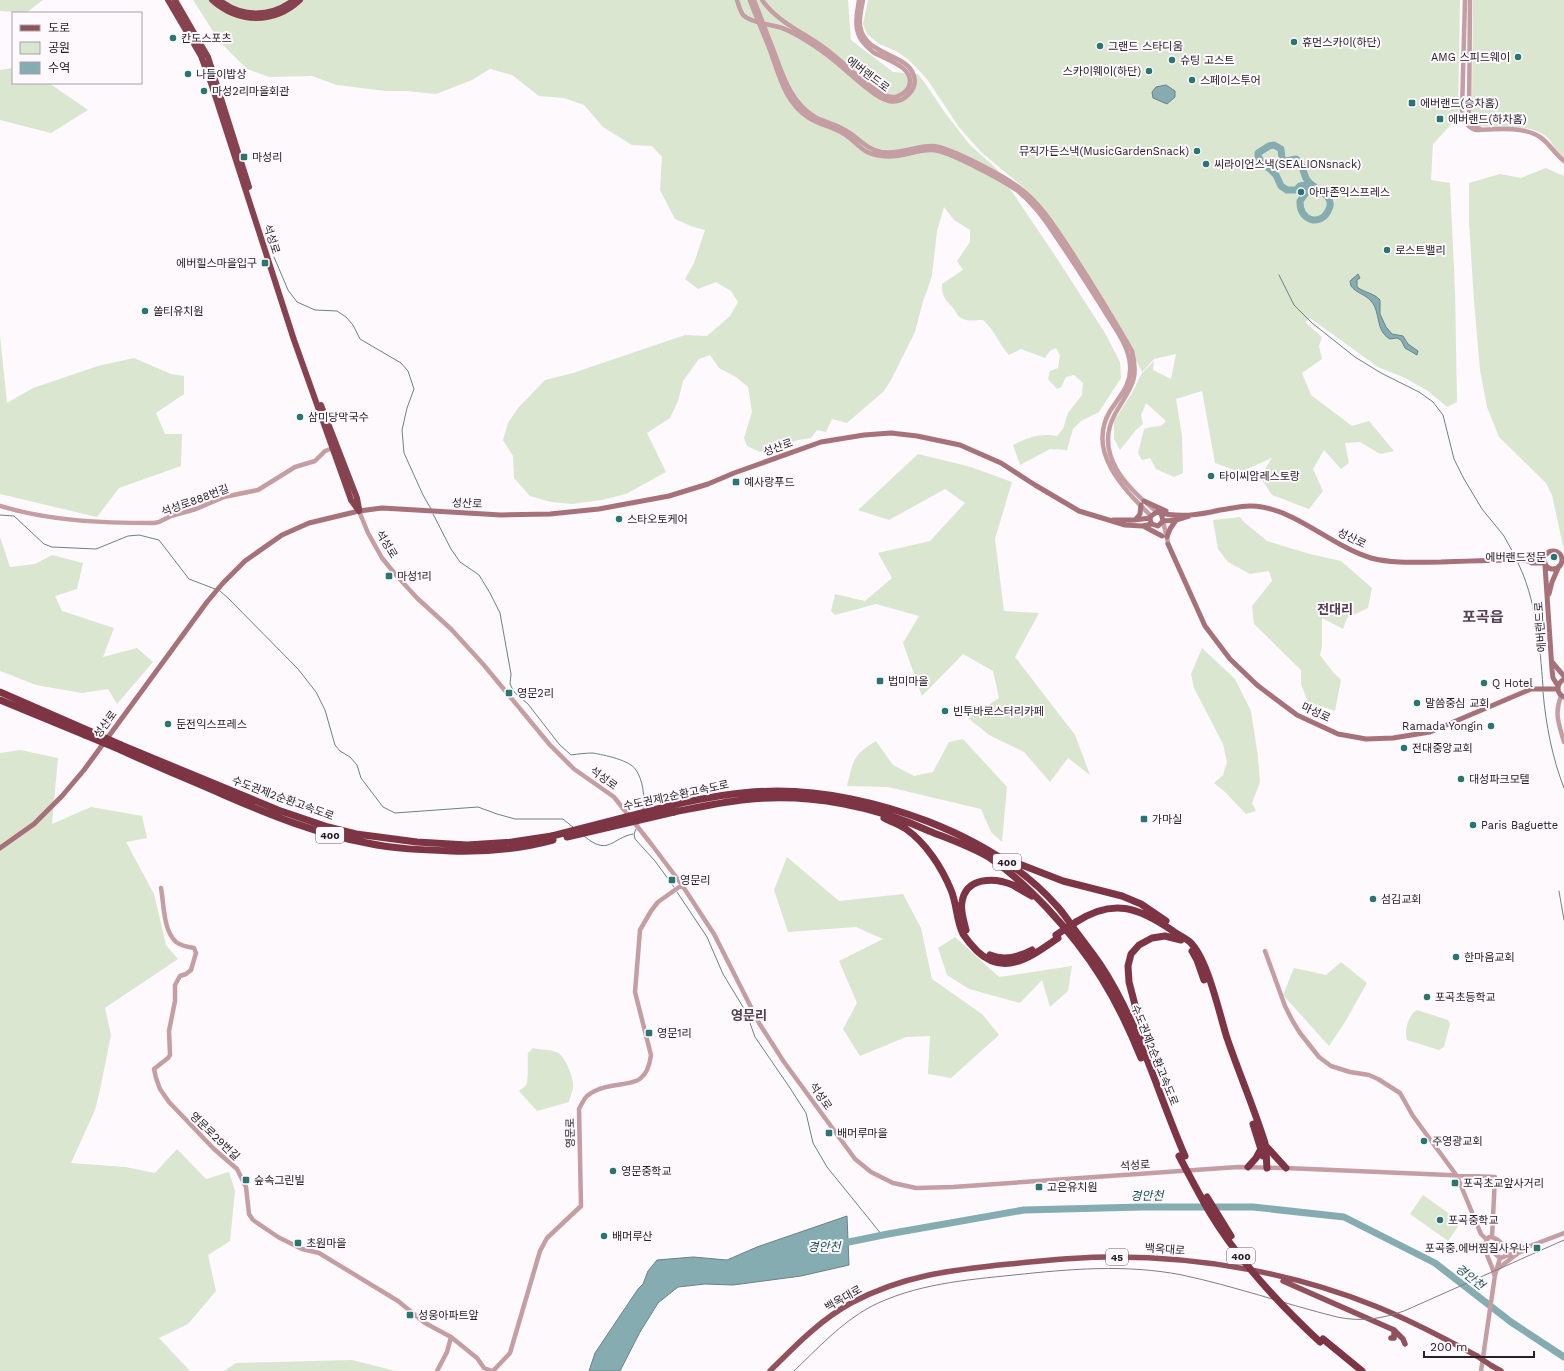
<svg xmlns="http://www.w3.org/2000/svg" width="1564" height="1371" viewBox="0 0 1564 1371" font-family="'Work Sans','Noto Sans KR',sans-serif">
<rect width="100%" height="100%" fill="#fdf9fd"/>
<!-- green -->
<path fill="#dae6d0" d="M0,0H43L26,13L0,11Z
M193,0H848L851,40L893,72L918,74L927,86L945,113L970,145L996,168L1054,254L1105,333L1120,362L1121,378L1099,412L1081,421L1073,429L1067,450L1050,449L1020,465L1013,445C1028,437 1041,433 1057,436L1063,429L1068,413L1082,395L1083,383L1074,375L1066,377L1061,387L1057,389L1048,379L1050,371L1058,368L1060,355L1056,348L1050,351L1045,358L1021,349L1009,355C998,343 995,330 983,320C976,320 967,322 961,318C957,316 956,311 953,308C945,299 942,297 942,284L963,270L957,261L970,242V230L954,220L944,207L937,231L932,275L928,288L923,301L915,332L891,380L884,391L847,423L832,419L826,432L817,430L811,438L798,440L760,452L747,446L744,438L752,412L748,387L736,377L719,368L710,355L699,359L683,381L678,401L670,418L647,433L666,472L626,494L602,500L572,504L551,502L530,496L514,478L513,456L503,440L508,423L518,408L545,380L573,373L685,335L707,336L730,316L738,302L731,291L716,282L698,289L685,279L694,263L705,230L691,226L675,219L660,190L662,157L652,146L632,145L603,127L584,105L564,98L539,96L512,75L490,69L472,80L436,94L406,91H386L337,85L312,76L269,77L247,69L220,42Z
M868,0H1460L1458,117L1433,144L1431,180L1450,183L1455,290L1457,402L1447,407L1428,391L1403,377L1378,367L1310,318L1305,322L1322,337L1319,346L1322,359L1302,373L1311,395L1352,426L1369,421L1394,451L1380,454L1360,442L1345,443L1349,463L1341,469L1324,450L1313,469L1323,491L1309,509L1272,495L1260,477L1272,458L1240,472L1215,463L1202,391L1176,399L1182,436L1183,473L1174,477L1156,469L1150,458L1142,460L1138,453L1144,429L1151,427L1161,426L1166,421L1146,403L1141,415L1143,424L1136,430L1120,450L1114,439V421L1133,391L1142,373L1154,361L1153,370L1171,379L1176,354L1154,359L1142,372L1112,313L1055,224L1022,186L981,152L959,127L927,79L909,60L896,51L879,44L867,34L863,24Z
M1473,0H1564V158C1556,153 1554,145 1548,138C1543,133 1536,131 1531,129L1476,126L1472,113Z
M13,68V83H49L88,110L51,133L0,120V70Z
M1546,168L1564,176V546H1563L1552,495L1546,483L1499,437L1487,407L1480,370L1474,301L1469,222V183L1500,174L1521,178Z
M0,335L7,403L33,388L98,366L134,358L171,374L184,376V394L156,413L165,434H182L181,466L119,488L97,517L0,494Z
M918,454L971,467L1012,482L995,539L1004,611L1039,613L1015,657L1075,735L1090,775L1068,758L1050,782L1024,752L989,735L968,718L999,698L993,671L963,654L922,696L903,643L919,616L876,604L835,615L831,611L835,594L865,601L892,578L878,553L930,541L965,503L945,489L889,520L858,510Z
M1240,517L1244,522L1267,541L1310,554L1341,561L1372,588L1368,608L1347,618L1343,629L1322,618V646L1320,655L1333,672L1341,680L1335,711L1308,702L1301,684V670L1254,624L1252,606L1272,581L1269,571L1250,574L1228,562L1218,549L1213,520Z
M0,537L10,567L35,564L52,555L83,563L77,589L55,596L62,611L114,628L103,657L137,648L153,662L117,704L108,689L82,693L36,685L0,671Z
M1202,648L1235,679L1251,711L1258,757L1260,782L1252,803L1256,811L1246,814L1225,792L1214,783L1223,775L1227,762L1223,744L1194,688L1191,674Z
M963,739L1007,787L1002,842L991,832L981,809L888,787L847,786C853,762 853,754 876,741L893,765L914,776L933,772L949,742Z
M20,750L58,758L52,824L91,807L142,816L147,838L126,842L154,894L166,945L178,959L105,1008L111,1035L100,1090L95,1110L71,1163L125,1167L155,1173L177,1149L206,1179L229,1172L235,1191L230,1241L208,1255L216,1291L188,1324L159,1338L190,1371H0V753Z
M787,857L839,901L903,894L921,928L932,979L982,1014L999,1035L951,1078L928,1074L930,1036L906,1037L860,1056L843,1029L857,1003L839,961L883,939L856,927L788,932L774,890Z
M955,937L999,977L1072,966L1068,991L1050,1007L1042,980L1020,1003L969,989L947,975L938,948Z
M1341,962L1367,983L1345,1022L1329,1046L1283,995L1294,968L1326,975Z
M1417,1010L1448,1020L1450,1024L1444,1047L1439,1050L1407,1040C1404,1031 1408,1015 1417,1010Z
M533,1048C541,1050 551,1049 558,1053C565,1057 574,1078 573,1086C573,1091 570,1097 569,1102L537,1111L519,1091C521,1089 525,1087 526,1085C529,1082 527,1059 528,1053Z
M1423,1195L1461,1222L1448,1241L1410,1214Z
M352,1360L396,1371H224L236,1363Z"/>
<!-- water -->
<path fill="#85acb1" stroke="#698288" d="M1166,85L1175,91V97L1167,104L1153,98L1152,92L1156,87Z
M1358,274L1360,278L1357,280V287C1365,293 1374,293 1380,300V314L1386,327L1392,334L1403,336L1408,344L1418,351L1417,355L1405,348L1401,340L1397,338L1390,339C1375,331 1381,312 1371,301C1365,294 1356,293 1351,286L1350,281Z
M847,1216L849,1265L801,1276L771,1280L733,1285L705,1284L678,1287L658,1303L640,1332L620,1371H589L595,1353L638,1289L643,1284L648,1271L657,1260L693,1257L727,1260L757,1247Z"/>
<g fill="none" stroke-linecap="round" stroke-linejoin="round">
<!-- stream -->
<path stroke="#698288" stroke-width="1" d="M274,257L288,290L297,302L315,310L337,311L346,317L353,325L360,339L401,363L408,371L414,389L407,408L402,430L404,453L423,495L431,509
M1279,275L1294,305L1312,323L1355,357L1381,373L1419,392L1433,402L1443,415L1454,459L1464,479L1482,509L1504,536L1516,558
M433,514L451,549L460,562L479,575L490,593L500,613L511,674L510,684L514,692L528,704L559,744L571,755C578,754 586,753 593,753C604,755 630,760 636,770C643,780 645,797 643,810
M0,515L14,516L44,544L52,547L96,549L128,536L139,535L159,540L189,579L215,589
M1517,561C1536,598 1540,646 1543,687
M220,591L228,598L298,669L316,692L325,710L335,745L340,751L350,757L357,765L361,778L383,807L395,813L478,807L497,814L515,819H563L574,828
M1543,692C1546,725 1552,757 1564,788
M636,829L634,834L635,839L655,861L674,887
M584,836C609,857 611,838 633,834
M677,892L707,937L723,974L746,1012L755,1037L790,1088L806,1113L813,1143L827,1167L882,1235"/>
<!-- river -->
<path stroke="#85acb1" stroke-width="7" d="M1274,145L1281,149L1282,159L1286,161L1296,159C1304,164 1302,172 1307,180C1312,189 1336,194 1329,209C1322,227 1299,222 1300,201L1308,190L1305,185L1300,186L1296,190H1287L1281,186L1276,175L1269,168L1263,165L1258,156V153L1269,146Z
M839,1244L888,1234L1024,1210L1142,1207H1253L1344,1217L1435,1263L1511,1322L1564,1357"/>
<!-- tertiary -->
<path stroke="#c49ea3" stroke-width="4.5" d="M737,0C739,6 740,12 744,16C754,24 771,24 782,28C794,32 805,40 816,47C835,59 850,75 868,89C874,94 881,99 889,101C903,104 918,90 914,76C908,55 874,56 863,35C857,24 861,12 863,0
M762,0C778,23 805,33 826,49C845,63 861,82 881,93C886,96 892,99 898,96C903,94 907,91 909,86C916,67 884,59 873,52C869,49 865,45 862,41C853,28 857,14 859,0
M1465,0L1462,111C1463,120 1466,127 1476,130C1495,129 1523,126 1540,137C1549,143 1555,154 1564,161
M1470,0L1469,120L1471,124L1480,129
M773,49C783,75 790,102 815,117C824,122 836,124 845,130C858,137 866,149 881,152C899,155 914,146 932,146C949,146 1007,178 1021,189C1041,204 1055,227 1069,248C1091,282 1112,316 1132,351C1140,382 1129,389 1115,414C1093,454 1127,488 1157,512
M770,50C779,75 785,103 809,118C820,125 833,127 844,134C859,143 861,154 882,156C900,159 916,149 933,150C949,151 1004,181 1018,191C1024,196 1030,202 1035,208C1046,220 1054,234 1063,247C1078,269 1091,290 1105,312C1114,327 1129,346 1130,365C1132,384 1120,396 1110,411C1086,452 1124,489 1151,516
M0,506C49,521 102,523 154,523L159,522L171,516L196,509L224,497L258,490L295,467L315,461L325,451L336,447
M359,511L368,533L382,558L396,575L417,598L451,629L483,664L550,745L574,769L614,797L652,845L682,885L714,934L759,1023L784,1062L855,1159L871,1172L893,1183L916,1188L953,1187L1238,1167L1286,1168L1495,1177L1492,1237
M1163,522L1167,537L1168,544
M1561,696C1554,714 1559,724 1564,742
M161,888C164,904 163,930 176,942C180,945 188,947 194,948L196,953L191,970L186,974L180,976L175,985V1001L169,1031L170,1055L168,1058L154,1069L156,1078L160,1089L169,1102L214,1149L237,1169L246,1187L249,1214L253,1220L278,1237L302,1249L319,1253L398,1301L425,1323L451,1337L477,1358L484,1368L492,1371
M1265,951L1285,1006L1292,1020L1300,1033L1319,1057L1331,1066L1350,1072L1369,1075L1378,1079L1400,1093L1413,1116L1457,1176L1478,1227L1481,1234L1486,1239
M1489,1237C1497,1237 1506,1246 1507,1253L1504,1257L1500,1258L1486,1246V1241Z
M1504,1244L1516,1249L1527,1247
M1485,1245C1485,1255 1492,1264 1494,1274
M1505,1256L1521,1252L1530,1246L1564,1233
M1496,1270L1517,1254
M437,1371L447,1352L451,1337
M493,1371L510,1353L540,1251L547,1238L581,1206L579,1109C581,1105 584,1099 587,1096C589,1094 593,1092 595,1091C621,1078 646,1094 651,1055L635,992L640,930L651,911L658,902L682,885
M1481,1371L1495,1275L1500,1258"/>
<!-- secondary -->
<path stroke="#a7717a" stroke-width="5" d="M1144,501L1166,511
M1113,520H1134L1150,518
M1135,520L1140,514L1141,505
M1163,521L1176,520L1189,516
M1152,524L1150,520L1151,516L1157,512C1178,518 1199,515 1220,510C1234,508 1247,504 1262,507C1299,513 1334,547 1371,558C1394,564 1418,562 1441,562C1469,561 1498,560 1526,560L1532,563H1545
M1145,527L1162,536
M1167,537L1170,529L1176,520
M1168,544L1205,626L1230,659L1257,685L1297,715L1338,734L1366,739L1393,738L1430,732L1531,689H1557
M1544 560a9 9 0 1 1 18 0a9 9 0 1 1-18 0Z
M1526,560L1530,557L1545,555
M1545,565L1552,670L1553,678L1558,686
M1549,594L1552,582L1559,566
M1552,662L1564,676
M1564,679C1556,684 1556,693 1564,697
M0,848L34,824L62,796L84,770L207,602L223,583L245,561L282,535L309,523L359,511L382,508L501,515L550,514L599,509L669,496L708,484L734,473L821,442L864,435L891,433L917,436L960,445L1001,463L1035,485L1079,511L1125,525L1142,526L1152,524L1158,526L1163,521L1161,513"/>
<!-- primary -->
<path stroke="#91515c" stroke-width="5.5" d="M1283,1281L1394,1330L1403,1339L1405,1344
M1391,1338H1394V1330
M1492,1366L1501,1371
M770,1371C795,1346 820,1320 851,1303C904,1275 951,1270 1009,1264C1044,1261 1079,1256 1115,1257C1202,1257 1293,1273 1375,1306C1410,1320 1444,1338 1477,1356"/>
<!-- trunk -->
<path stroke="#874250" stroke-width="6" d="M168,0L201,56L212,86L294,340L351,500L359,511
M175,0L208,57L249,187
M212,0C239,24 274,24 300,0
M219,0C242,18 270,18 294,0
M321,405L357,498L359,509"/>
<!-- motorway -->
<path stroke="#7d3444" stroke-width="7" d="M0,692L94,733
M0,700L85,735
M121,745L278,810L328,827L356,834L417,842L467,845L512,842L552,836
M121,750C155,766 190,780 224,795C270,815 317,834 367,843C395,849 423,850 451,851C486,852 520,849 553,840
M673,805C708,797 742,791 777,791C870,791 993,834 1056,905C1063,912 1069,922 1075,930C1083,941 1092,952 1100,964C1139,1023 1157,1092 1185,1156
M674,812C700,807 726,801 752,799C812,794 875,806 929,831C949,839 972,847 990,858C1011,872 1030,890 1047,908C1091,955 1117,998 1141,1058
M884,818C891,822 899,824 906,829C926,843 942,868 951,890C957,904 956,920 963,934C967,940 972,946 977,951C1005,978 1033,955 1058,938
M1009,860L1063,881L1122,896L1141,904L1166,921
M1076,922C1113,898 1138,907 1173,931C1178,935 1186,938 1190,942C1208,959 1219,1013 1227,1038C1239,1073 1254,1108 1265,1143C1267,1151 1266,1160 1267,1168
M966,930C964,921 960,910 962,902C966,877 994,877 1013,885C1019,889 1026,893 1032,896
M1192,951L1197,960L1204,980
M990,955C1004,961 1019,957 1032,950
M1147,1051L1129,982L1128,966L1131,954L1139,945L1152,938L1165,936L1181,940
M1253,1124L1263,1156
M1265,1145L1286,1168
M1248,1167L1256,1158L1261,1149
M1323,1339L1362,1371"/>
<!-- tram -->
<path stroke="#837d82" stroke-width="1" d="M1559,891L1564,920
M794,1371C818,1348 841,1323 870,1307C915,1284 965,1280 1014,1275C1070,1269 1126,1264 1182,1275C1234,1286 1285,1304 1337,1317C1361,1322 1381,1319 1404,1311L1564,1240"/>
<!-- tertiary-bridge -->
<path stroke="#c49ea3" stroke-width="4.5" d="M754,0L773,49
M750,1L770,50"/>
<!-- primary-bridge -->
<path stroke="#91515c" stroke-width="5.5" d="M1477,1356L1492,1366"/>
<!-- motorway-bridge -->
<path stroke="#7d3444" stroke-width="7" d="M94,733L121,745
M85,735L121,750
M552,836L673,805
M567,837L674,812
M1056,935L1076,922
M1179,1156C1189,1175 1199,1194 1210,1213C1239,1261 1279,1304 1320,1342
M1207,1197L1231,1236"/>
</g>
<!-- markers -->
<g fill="#2a7472" stroke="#fdf9fd" stroke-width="1.5">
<circle cx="173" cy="38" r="4"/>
<circle cx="1294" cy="42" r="4"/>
<circle cx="1100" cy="46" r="4"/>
<circle cx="1518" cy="57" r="4"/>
<circle cx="1172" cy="60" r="4"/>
<circle cx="1149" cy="71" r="4"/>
<circle cx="188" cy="74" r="4"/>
<circle cx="1192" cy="80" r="4"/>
<circle cx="204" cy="91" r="4"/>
<rect x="1408" y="99" width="8" height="8" rx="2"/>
<rect x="1436" y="115" width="8" height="8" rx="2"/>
<circle cx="1197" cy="151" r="4"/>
<rect x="240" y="153" width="8" height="8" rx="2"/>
<circle cx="1206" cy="164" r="4"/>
<circle cx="1301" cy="192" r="4"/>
<circle cx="1387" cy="250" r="4"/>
<rect x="261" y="259" width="8" height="8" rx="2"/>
<circle cx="145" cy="311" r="4"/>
<circle cx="300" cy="417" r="4"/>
<circle cx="1211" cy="476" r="4"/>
<rect x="732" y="478" width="8" height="8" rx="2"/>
<circle cx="619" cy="519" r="4"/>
<circle cx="1554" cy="557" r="4"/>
<rect x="385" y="572" width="8" height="8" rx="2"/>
<rect x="876" y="677" width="8" height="8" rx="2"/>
<circle cx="1484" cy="683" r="4"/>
<rect x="505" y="689" width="8" height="8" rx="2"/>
<circle cx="1417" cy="703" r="4"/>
<circle cx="945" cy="711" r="4"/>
<circle cx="168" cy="724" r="4"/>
<circle cx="1491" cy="726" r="4"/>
<circle cx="1404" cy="748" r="4"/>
<circle cx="1461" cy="779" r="4"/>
<rect x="1140" y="815" width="8" height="8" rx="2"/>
<circle cx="1473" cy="825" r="4"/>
<rect x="668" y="876" width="8" height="8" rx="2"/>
<circle cx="1373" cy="899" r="4"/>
<circle cx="1456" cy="957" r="4"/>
<circle cx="1427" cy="997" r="4"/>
<rect x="645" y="1029" width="8" height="8" rx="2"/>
<rect x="825" y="1129" width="8" height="8" rx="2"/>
<circle cx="1424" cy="1141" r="4"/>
<circle cx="613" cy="1171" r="4"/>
<rect x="242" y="1176" width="8" height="8" rx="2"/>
<rect x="1451" y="1179" width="8" height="8" rx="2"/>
<rect x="1035" y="1183" width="8" height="8" rx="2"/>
<circle cx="1440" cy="1220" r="4"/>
<circle cx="604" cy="1236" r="4"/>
<rect x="294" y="1239" width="8" height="8" rx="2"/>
<rect x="1533" y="1244" width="8" height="8" rx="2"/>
<rect x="406" y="1311" width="8" height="8" rx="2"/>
</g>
<g text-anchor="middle" stroke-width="4" stroke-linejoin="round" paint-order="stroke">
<!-- shield labels -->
<g fill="#fdf9fd" stroke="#686167" stroke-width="1">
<rect x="316" y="827" width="28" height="16" rx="3"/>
<rect x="993" y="854" width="28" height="16" rx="3"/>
<rect x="1227" y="1248" width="28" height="16" rx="3"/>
<rect x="1106" y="1249" width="22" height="16" rx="3"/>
</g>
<g font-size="10" font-weight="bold" fill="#282027">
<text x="330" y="839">400</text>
<text x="1007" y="866">400</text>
<text x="1241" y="1260">400</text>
<text x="1117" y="1261">45</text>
</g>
<!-- poi labels -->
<g font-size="11" fill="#282027" stroke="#fdf9fd" text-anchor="start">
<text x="181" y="42">칸도스포츠</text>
<text x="1302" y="46">휴먼스카이(하단)</text>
<text x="1108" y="50">그랜드 스타디움</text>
<text x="1510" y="61" text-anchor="end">AMG 스피드웨이</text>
<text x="1180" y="64">슈팅 고스트</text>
<text x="1141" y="75" text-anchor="end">스카이웨이(하단)</text>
<text x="196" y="78">나들이밥상</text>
<text x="1200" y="84">스페이스투어</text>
<text x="212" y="95">마성2리마을회관</text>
<text x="1420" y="107">에버랜드(승차홈)</text>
<text x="1448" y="123">에버랜드(하차홈)</text>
<text x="1189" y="155" text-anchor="end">뮤직가든스낵(MusicGardenSnack)</text>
<text x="252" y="161">마성리</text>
<text x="1214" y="168">씨라이언스낵(SEALIONsnack)</text>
<text x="1309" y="196">아마존익스프레스</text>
<text x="1395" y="254">로스트밸리</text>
<text x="257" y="267" text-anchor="end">에버힐스마을입구</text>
<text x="153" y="315">쏠티유치원</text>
<text x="308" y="421">삼미당막국수</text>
<text x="1219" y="480">타이씨암레스토랑</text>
<text x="744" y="486">예사랑푸드</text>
<text x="627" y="523">스타오토케어</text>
<text x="1546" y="561" text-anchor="end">에버랜드정문</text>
<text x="397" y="580">마성1리</text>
<text x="888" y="685">법미마을</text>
<text x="1492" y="687">Q Hotel</text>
<text x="517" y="697">영문2리</text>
<text x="1425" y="707">말씀중심 교회</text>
<text x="953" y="715">빈투바로스터리카페</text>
<text x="176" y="728">둔전익스프레스</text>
<text x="1483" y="730" text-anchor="end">Ramada Yongin</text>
<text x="1412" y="752">전대중앙교회</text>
<text x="1469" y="783">대성파크모텔</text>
<text x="1152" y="823">가마실</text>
<text x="1481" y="829">Paris Baguette</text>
<text x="680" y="884">영문리</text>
<text x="1381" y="903">섬김교회</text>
<text x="1464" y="961">한마음교회</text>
<text x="1435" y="1001">포곡초등학교</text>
<text x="657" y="1037">영문1리</text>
<text x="837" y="1137">배머루마을</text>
<text x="1432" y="1145">주영광교회</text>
<text x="621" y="1175">영문중학교</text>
<text x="254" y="1184">숲속그린빌</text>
<text x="1463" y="1187">포곡초교앞사거리</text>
<text x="1047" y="1191">고은유치원</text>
<text x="1448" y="1224">포곡중학교</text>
<text x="612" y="1240">배머루산</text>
<text x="306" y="1247">초원마을</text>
<text x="1529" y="1252" text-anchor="end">포곡중.에버찜질사우나</text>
<text x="418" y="1319">성웅아파트앞</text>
</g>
<!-- street labels -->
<g font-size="11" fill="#282027" stroke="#fdf9fd">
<text transform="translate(868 74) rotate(37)" y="4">에버랜드로</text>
<text transform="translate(272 239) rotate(72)" y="4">석성로</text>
<text transform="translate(778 447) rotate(-20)" y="4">성산로</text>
<text transform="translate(195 500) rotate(-20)" y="4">석성로888번길</text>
<text transform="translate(467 503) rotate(2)" y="4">성산로</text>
<text transform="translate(1352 538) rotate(26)" y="4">성산로</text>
<text transform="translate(387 544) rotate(58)" y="4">석성로</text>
<text transform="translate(1540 627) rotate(-94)" y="4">에버랜드로</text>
<text transform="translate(1316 712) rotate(25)" y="4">마성로</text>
<text transform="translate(105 724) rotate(-54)" y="4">성산로</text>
<text transform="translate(604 778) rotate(36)" y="4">석성로</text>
<text transform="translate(676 795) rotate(-12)" y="4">수도권제2순환고속도로</text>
<text transform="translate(283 798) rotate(20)" y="4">수도권제2순환고속도로</text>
<text transform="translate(1155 1055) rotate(68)" y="4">수도권제2순환고속도로</text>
<text transform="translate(821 1096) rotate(55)" y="4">석성로</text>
<text transform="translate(570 1133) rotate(-91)" y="4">영문로</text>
<text transform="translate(215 1136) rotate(44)" y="4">영문로29번길</text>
<text transform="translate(1135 1165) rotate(-4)" y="4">석성로</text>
<text transform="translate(1165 1249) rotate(4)" y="4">백옥대로</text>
<text transform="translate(843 1298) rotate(-30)" y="4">백옥대로</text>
</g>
<!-- water labels -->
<g font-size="12" font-style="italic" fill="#174f55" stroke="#fdf9fd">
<text transform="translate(1147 1196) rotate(-1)" y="4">경안천</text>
<text x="824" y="1251">경안천</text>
<text transform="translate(1470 1277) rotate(38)" y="4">경안천</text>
</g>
<!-- quarter labels -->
<g font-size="13" font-weight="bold" fill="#534051" stroke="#fdf9fd">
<text x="1335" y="614">전대리</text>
<text x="749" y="1020">영문리</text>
</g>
<!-- district labels -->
<g font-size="15" font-weight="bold" fill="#534051" stroke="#fdf9fd">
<text x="1483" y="622">포곡읍</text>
</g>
</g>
<!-- legend -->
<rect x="12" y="12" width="130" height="72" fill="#fdf9fd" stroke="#a8a2a7"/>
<rect x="20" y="25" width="20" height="6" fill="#91515c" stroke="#a8a2a7"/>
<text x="48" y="32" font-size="12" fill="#282027">도로</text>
<rect x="20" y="42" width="20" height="12" fill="#dae6d0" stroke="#a8a2a7"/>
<text x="48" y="52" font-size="12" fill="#282027">공원</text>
<rect x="20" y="62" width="20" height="12" fill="#85acb1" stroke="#a8a2a7"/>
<text x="48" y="72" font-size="12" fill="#282027">수역</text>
<!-- scale -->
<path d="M1424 1351v6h110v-6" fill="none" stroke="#282027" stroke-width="2"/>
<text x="1430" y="1351" font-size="12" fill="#282027" stroke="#fdf9fd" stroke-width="3" paint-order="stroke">200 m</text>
</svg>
